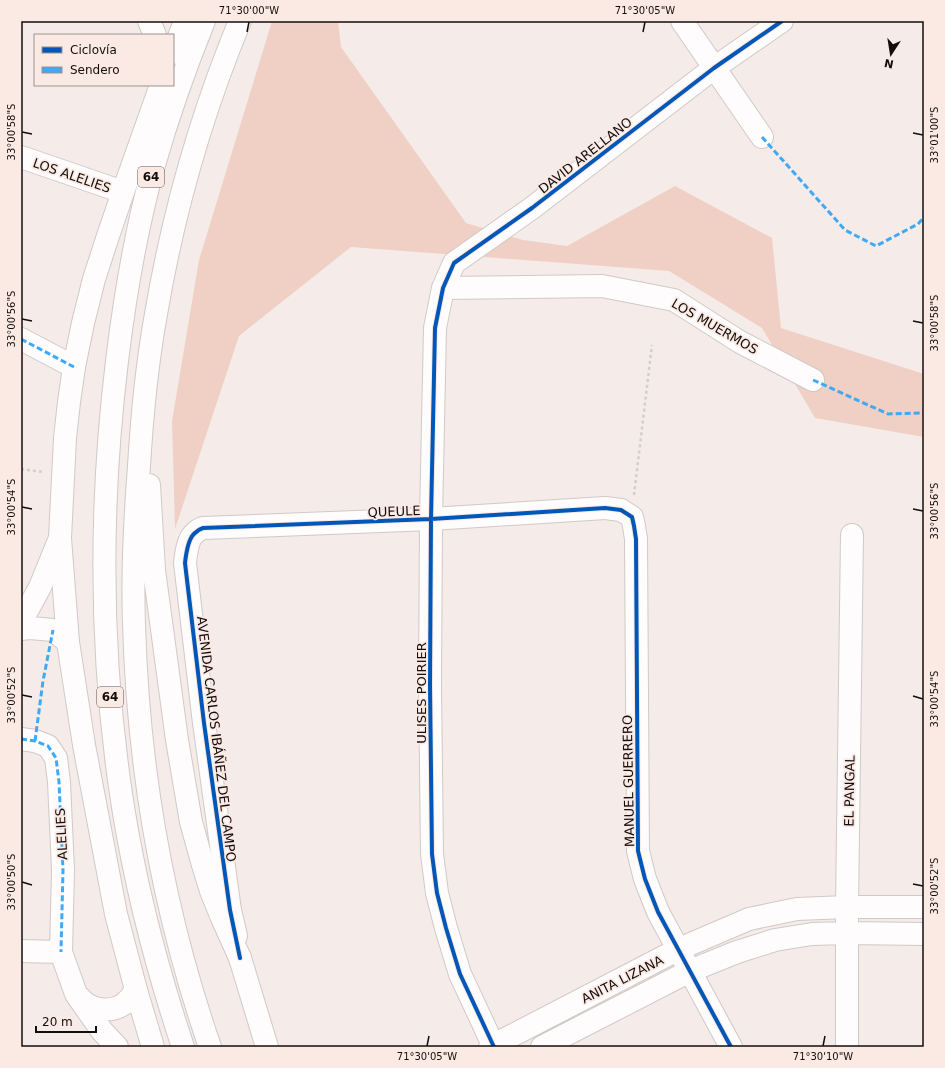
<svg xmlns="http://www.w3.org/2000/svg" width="945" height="1068" viewBox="0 0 945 1068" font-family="'DejaVu Sans',sans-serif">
<rect width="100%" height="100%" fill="#f5ece9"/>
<!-- green -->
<path fill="#f0d0c5" d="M272,21H338L341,47L466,223L523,240L567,246L675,186L772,238L781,328L924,374V437L815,418L762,328L669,271L351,247L239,336L175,529L172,421L199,260Z"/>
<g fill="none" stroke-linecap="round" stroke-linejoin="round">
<!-- minor casing -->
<g stroke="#d0c9c6" stroke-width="24">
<path id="minor" d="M149,21L155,35
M682,21L762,137
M21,157L123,192
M443,288L602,286L674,300L740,342L813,380
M21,339L74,367
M21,622L40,587L60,538
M21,629L30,628L53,630L68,642
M21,739L35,741L48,746L56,758L59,782L63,870L61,952
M236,936L230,910L204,723L185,563C186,554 188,538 195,533C197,531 200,529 203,528L431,519L605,508L621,510L632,517L634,526L636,539L638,851L645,879L658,912L731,1047
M21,951L61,952L76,994L102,1031L117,1047
M80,998C91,1011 110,1013 124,1004C129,1000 133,995 136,990
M490,1047L679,949L749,919L797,909L847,907H924
M494,1047L460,974L446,928L437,893L432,854L430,684L431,519L435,328L443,288L454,263L532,208L714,68L782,21
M542,1047L690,971L737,952L775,940L812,934L847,933L924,934
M847,1047V907L852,535"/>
</g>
<!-- major casing -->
<g stroke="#d0c9c6" stroke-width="24">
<path id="major" d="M173,53L185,21
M240,958L267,1047
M153,1047L136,990L116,914L84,745L68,642L60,538L65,438L69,402L74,367L83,323L94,279L108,236L123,192L161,85"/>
</g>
<!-- highway casing -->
<g stroke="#d0c9c6" stroke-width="24">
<path id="highway" d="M149,485L154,570L177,740L191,822L203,865L211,891L222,918L240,958
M183,1047C157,969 136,888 123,807C100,661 99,509 117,361C125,295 136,229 154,165C168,116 185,68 204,21
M210,1047C163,911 138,767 134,624C132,571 135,518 139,466C142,415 147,364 156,314C173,214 201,115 240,21"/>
</g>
<!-- path -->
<path stroke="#d1cece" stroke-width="2.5" stroke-dasharray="3 3" stroke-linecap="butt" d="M21,469L43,472
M634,495L652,345"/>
<!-- minor -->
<use href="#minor" stroke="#fefcfc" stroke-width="22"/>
<!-- major -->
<use href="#major" stroke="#fefcfc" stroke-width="22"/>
<!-- highway -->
<use href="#highway" stroke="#fefcfc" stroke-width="22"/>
<!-- quiet -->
<path stroke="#3fa9f5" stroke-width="3" stroke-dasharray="6 3" stroke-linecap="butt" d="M762,137L845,230L876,246L918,224L924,217
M21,339L74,367
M813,380L888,414L924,413
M21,739L35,741L48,746L56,758L59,782L63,870L61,952
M35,741L43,681L53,630"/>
<!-- cycleway casing -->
<g stroke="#fbe9e3" stroke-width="6">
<path id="cycleway" d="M240,958L230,910L204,723L185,563C186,554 188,538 195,533C197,531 200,529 203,528L431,519L605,508L621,510L632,517L634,526L636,539L638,851L645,879L658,912L731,1047
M494,1047L460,974L446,928L437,893L432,854L430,684L431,519L435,328L443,288L454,263L532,208L714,68L782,21"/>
</g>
<!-- cycleway -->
<use href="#cycleway" stroke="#0057b8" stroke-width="4"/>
</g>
<!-- ticks -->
<path fill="none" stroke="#130e0c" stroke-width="1.5" d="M247,32L249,22M643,32L645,22M22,132L32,134M913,133L923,135M22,319L32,321M913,321L923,323M22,507L32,509M913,509L923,511M22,695L32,697M913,696L923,699M22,882L32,885M913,884L923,886M427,1046L429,1036M823,1046L825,1036"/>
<g text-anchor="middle" stroke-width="3.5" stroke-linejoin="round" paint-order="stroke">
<!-- shield labels -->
<g fill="#fbe9e3" stroke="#59504c" stroke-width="1">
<rect x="138" y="167" width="26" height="20" rx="3"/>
<rect x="97" y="687" width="26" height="20" rx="3"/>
</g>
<g font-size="12" font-weight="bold" fill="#130e0c">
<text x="151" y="181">64</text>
<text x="110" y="701">64</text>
</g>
<!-- street labels -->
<g font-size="13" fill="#130e0c" stroke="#fbe9e3">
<text transform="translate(585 155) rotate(-38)" y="5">DAVID ARELLANO</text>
<text transform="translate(72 175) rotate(19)" y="5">LOS ALELIES</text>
<text transform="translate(715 326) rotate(30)" y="5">LOS MUERMOS</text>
<text transform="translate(394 511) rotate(-2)" y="5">QUEULE</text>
<text transform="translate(421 693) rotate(-90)" y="5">ULISES POIRIER</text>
<text transform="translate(217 739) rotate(83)" y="5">AVENIDA CARLOS IBÁÑEZ DEL CAMPO</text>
<text transform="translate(628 781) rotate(-91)" y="5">MANUEL GUERRERO</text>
<text transform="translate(849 791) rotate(-89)" y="5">EL PANGAL</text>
<text transform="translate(61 834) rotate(-93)" y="5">ALELIES</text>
<text transform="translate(622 979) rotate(-27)" y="5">ANITA LIZANA</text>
</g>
</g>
<!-- border -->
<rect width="945" height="1068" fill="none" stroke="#fbe9e3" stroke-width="44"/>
<!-- legend -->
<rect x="34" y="34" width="140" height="52" fill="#fbe9e3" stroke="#9e918d"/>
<rect x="42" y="47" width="20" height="6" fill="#0057b8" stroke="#9e918d"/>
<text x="70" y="54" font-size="12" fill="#130e0c">Ciclovía</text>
<rect x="42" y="67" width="20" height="6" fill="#3fa9f5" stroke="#9e918d"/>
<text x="70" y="74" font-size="12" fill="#130e0c">Sendero</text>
<!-- north arrow -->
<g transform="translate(891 54) rotate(192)" stroke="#fbe9e3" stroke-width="3" paint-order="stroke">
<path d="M0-3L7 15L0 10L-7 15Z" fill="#130e0c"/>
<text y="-6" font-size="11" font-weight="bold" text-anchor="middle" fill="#130e0c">N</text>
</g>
<!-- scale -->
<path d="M36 1026v6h60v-6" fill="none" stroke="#130e0c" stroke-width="2"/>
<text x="42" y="1026" font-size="12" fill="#130e0c" stroke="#fbe9e3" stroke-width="3" paint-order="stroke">20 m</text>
<rect x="22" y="22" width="901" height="1024" fill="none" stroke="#130e0c" stroke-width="1.5"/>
<g font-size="10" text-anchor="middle" fill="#130e0c">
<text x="249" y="14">71°30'00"W</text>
<text x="645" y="14">71°30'05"W</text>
<text transform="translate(11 132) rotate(-90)" y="4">33°00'58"S</text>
<text transform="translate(934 135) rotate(-90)" y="4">33°01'00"S</text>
<text transform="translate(11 319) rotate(-90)" y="4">33°00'56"S</text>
<text transform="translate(934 323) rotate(-90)" y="4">33°00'58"S</text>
<text transform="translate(11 507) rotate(-90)" y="4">33°00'54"S</text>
<text transform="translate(934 511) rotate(-90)" y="4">33°00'56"S</text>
<text transform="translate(11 695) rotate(-90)" y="4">33°00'52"S</text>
<text transform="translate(934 699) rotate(-90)" y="4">33°00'54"S</text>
<text transform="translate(11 882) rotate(-90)" y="4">33°00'50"S</text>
<text transform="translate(934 886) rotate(-90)" y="4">33°00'52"S</text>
<text x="427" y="1060">71°30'05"W</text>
<text x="823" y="1060">71°30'10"W</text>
</g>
</svg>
